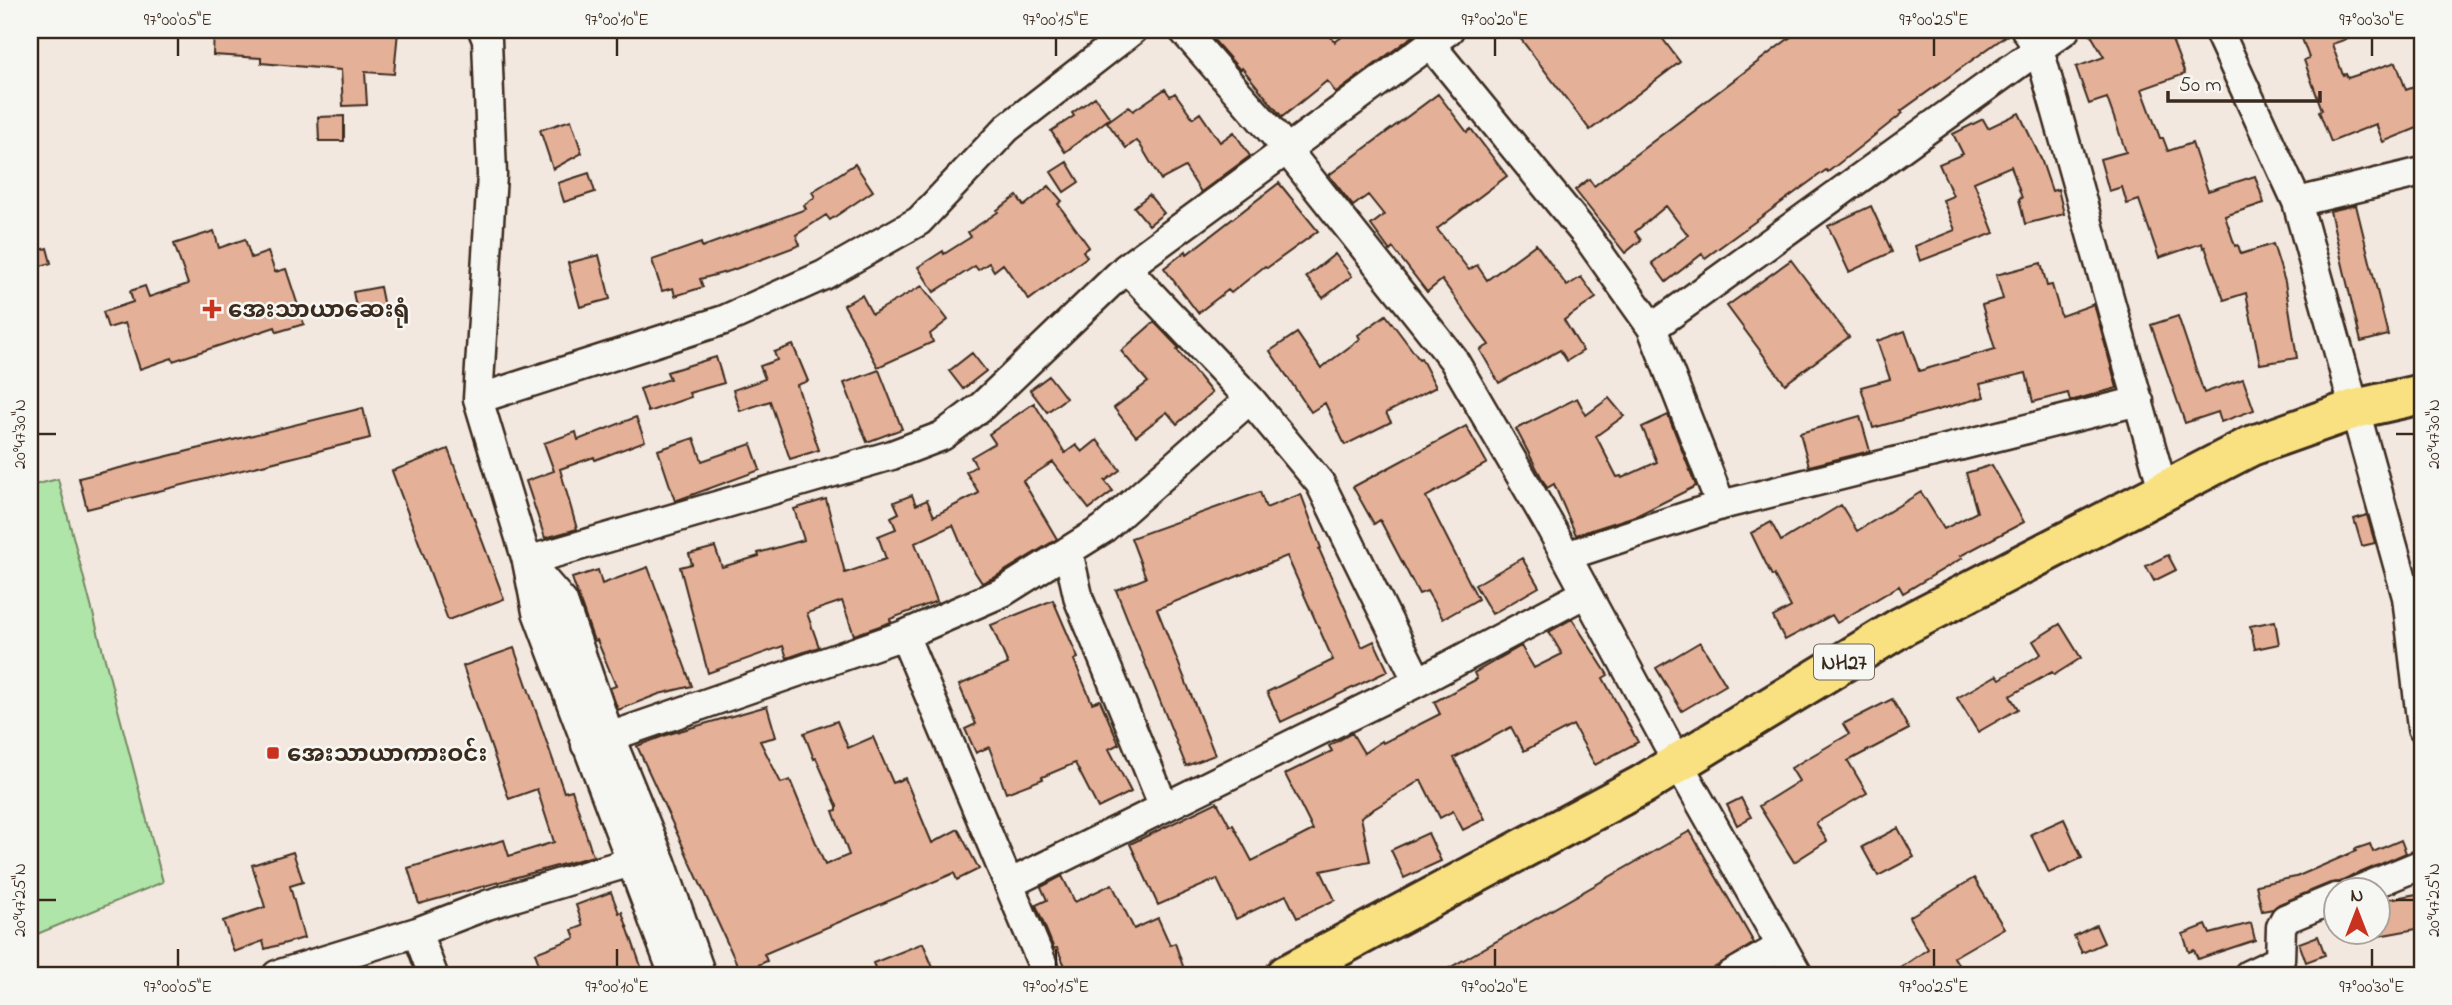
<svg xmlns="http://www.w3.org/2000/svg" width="2452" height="1005" viewBox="0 0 2452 1005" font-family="'Indie Flower','Noto Sans Myanmar',sans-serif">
<rect width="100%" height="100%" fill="#f3e8e0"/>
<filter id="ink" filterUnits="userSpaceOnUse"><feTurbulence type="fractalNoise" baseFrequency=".0143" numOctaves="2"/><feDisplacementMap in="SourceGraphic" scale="14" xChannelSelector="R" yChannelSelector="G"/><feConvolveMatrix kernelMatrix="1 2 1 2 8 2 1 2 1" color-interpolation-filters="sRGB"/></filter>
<g filter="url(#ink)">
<!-- green -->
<path fill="#afe5a8" stroke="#758863" stroke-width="2" d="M58,479L163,882L30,937V486Z"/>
<!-- building -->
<path fill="#e5b098" stroke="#3b2a1e" stroke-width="2" d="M264,30L398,31L394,74L365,72L367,105L343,106L341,70L261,63V58L213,55L214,31L263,34Z
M1205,30H1325L1335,42L1350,31L1354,37L1364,30H1421L1336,93L1327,81L1282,117L1242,68L1240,70Z
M1514,30H1656L1680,62L1590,130Z
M1800,30H2010V33L1901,111L1903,113L1828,172L1826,170L1705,258L1702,254L1666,282L1652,263L1688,235L1666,206L1635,232L1641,240L1625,253L1575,190L1589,179L1594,186Z
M2088,30H2168L2185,74L2142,89L2160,138H2163L2168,151L2192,143L2208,191L2255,176L2264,203L2225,216L2235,246L2238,245L2241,254L2273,244L2285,282L2297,358L2260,364L2246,293L2224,300L2205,247L2203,248L2202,243L2159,258L2139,200L2127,204L2122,187L2109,191L2100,159L2126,152L2107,98L2089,104L2076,67L2104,57Z
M2299,30H2366L2367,32L2332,44L2343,75L2346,74L2348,78L2396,62L2406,90L2422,84V126L2383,142L2376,124L2331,142L2319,111L2322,110L2304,60L2309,58Z
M1165,89L1170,96L1175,93L1193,118L1200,113L1220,142L1234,132L1250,156L1201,192L1185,167L1161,180L1139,143L1136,141L1126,148L1107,122L1129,106L1133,111Z
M1438,94L1467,132L1471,129L1507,176L1437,229L1469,270L1477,265L1487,280L1536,244L1567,286L1581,277L1596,298L1564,320L1583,351L1567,361L1560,350L1499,383L1480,350L1489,345L1442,280L1427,292L1393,248L1390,251L1371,225L1384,215L1368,195L1353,206L1329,175Z
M1095,97L1110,118L1065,152L1051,131L1074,116L1072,113Z
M2019,113L2041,159L2052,191L2058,189L2064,214L2025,224L2019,199L2022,198L2011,166L1974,182L1994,233L1920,261L1915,246L1955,230L1943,200L1953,196L1939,164L1963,154L1953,134L1983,119L1988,128Z
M344,116V141H319L318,117Z
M571,120L582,153L553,169L540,130Z
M1067,162L1079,182L1064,192L1051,172Z
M855,164L873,191L830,220L826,215L796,235L800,245L730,271L700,279L703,287L675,296L673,288L662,291L652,260L701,243L702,247L806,209L804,205L815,197L812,192Z
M589,173L595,192L564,202L558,183Z
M1279,183L1318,231L1267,268L1265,266L1231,293L1228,290L1198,313L1164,268L1186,251L1187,254Z
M1049,186L1062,201L1058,204L1089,247L1083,251L1087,257L1029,300L1003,264L994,271L989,263L978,270L975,266L934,292L918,267L943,251L944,254L971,237L968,232L998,212L997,210L1017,196L1024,206Z
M1149,195L1164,213L1149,225L1134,207Z
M2356,205L2388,335L2361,342L2330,211Z
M1871,206L1892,252L1849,272L1828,226Z
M214,231L219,248L245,239L251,258L268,252L275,272L286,269L304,324L277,332L275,327L173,361L172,358L140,369L125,323L108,328L103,312L133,302L130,291L145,286L149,297L188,284L174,244Z
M47,248L51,263L30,269V253Z
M1335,254L1352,276L1323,298L1306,277Z
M599,255L610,299L580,307L568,263Z
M1791,260L1849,337L1785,384L1727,306Z
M2041,263L2047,286L2052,285L2061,316L2094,304L2117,388L2070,401L2068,393L2033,402L2026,373L1980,384L1984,397L1873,428L1861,387L1890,379L1877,341L1905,331L1919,371L1995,349L1982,305L2003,299L1996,275Z
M922,286L948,320L930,334L933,342L878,367L844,305L862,295L872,314Z
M380,287L385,312L358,317L353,292Z
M1386,315L1419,359L1421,358L1436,387L1386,413L1391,422L1345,445L1325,403L1311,412L1270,351L1297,333L1321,368L1360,339L1358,335Z
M2178,316L2204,393L2243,379L2254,410L2221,422L2218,412L2185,423L2151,325Z
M1154,322L1179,348L1177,350L1212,393L1177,424L1167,412L1136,436L1114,408L1148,382L1121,351Z
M793,345L808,381L797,385L819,450L790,459L770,401L740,411L733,390L765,379L760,366L777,360L774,352Z
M972,353L986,371L963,389L949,371Z
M716,357L724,383L689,393L691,397L648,412L640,389L670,379L667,372Z
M879,370L902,429L867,442L844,383Z
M1049,376L1066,398L1047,412L1030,390Z
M1577,398L1586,415L1609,398L1624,416L1596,436L1617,477L1621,476L1622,478L1657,462L1642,427L1668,415L1696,486L1638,515L1576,535L1554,484L1547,488L1516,429Z
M1034,403L1065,453L1076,445L1082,452L1097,440L1120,470L1105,481L1113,491L1089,509L1053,462L1023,481L1057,539L995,577L982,583L969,563L953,525L915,543L937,601L890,619L891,622L854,635L842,601L807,613L819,647L787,658L783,646L708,673L680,567L692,564L689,554L715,547L722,567L759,556L758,553L804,540L794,509L826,499L845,573L886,559L878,536L896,529L891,517L899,513L894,502L912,495L916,505L927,500L934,516L979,493L966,472L976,466L971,457L995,443L989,434Z
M363,408L370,438L87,509L79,478Z
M1860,416L1870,451L1809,466L1800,433Z
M636,417L645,441L595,460L594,457L560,469L577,529L545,538L526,481L554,471L544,443L576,432L578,440Z
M1466,426L1487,463L1426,497L1478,599L1443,619L1427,591L1419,594L1380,520L1374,524L1353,487Z
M694,438L702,461L751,444L760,470L675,501L658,450Z
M448,449L504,599L448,620L392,471Z
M1992,465L2024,522L1960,556L1962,558L1903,593L1899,586L1837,623L1832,615L1785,640L1773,617L1791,607L1774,575L1772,576L1751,533L1771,522L1781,541L1841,505L1857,531L1921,492L1944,529L1977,512L1966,473Z
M1260,492L1266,508L1301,494L1321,548L1319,549L1362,647L1374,641L1388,671L1281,722L1267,692L1333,660L1287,556L1157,609L1215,755L1186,766L1116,590L1146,578L1131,538Z
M2367,515L2375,543L2362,546L2354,519Z
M2168,555L2176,570L2154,581L2146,566Z
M1522,558L1539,587L1492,614L1475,585Z
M648,567L692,686L659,694L618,710L610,688L616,686L597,640L594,641L572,578L598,570L602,584Z
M1053,600L1078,658L1074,660L1092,703L1100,700L1119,744L1109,749L1131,792L1098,808L1075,763L1042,777L1043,779L1006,793L989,747L976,753L965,729L976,724L959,685L1008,664L991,625Z
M1572,619L1608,675L1603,678L1638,742L1595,765L1573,725L1524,751L1511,727L1454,758L1485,819L1463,830L1453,811L1440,818L1421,780L1361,817L1370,861L1321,871L1335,900L1297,918L1286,895L1236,919L1217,879L1158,905L1130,844L1217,802L1230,826L1233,825L1252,861L1313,830L1285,774L1332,751L1329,746L1352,733L1364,753L1382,741L1383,743L1440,714L1434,702L1477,679L1474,673L1521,646L1534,668L1562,654L1549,632Z
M2275,621L2279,644L2255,649L2250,626Z
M2060,624L2081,658L2054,675L2052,672L2010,696L2018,709L1978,732L1957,698L1997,675L2000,679L2041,654L2033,641Z
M1700,642L1726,685L1682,711L1656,668Z
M514,648L564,792L572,790L593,856L419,904L408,868L504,840L509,856L554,842L537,789L509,799L463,666Z
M1892,699L1909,729L1848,761L1867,793L1816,823L1827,841L1794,862L1759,806L1799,781L1791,768L1849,734L1843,724Z
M767,706L776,737L760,741L781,783L790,780L825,865L849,855L833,811L837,810V806L816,758L814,759L804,733L837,721L848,748L873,737L893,783L905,778L932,843L958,829L979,869L957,880L954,873L764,954L767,961L741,973L637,746L669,734Z
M1741,798L1751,817L1737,825L1727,805Z
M2064,819L2082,858L2049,873L2031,834Z
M1898,828L1914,857L1878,876L1862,847Z
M1690,831L1754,943L1717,966L1701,975H1437Z
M1428,833L1441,861L1404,878L1391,850Z
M2401,840L2406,853L2340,882L2330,883L2279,904L2273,909L2262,911L2256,885L2296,877L2356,851L2355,849L2370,844L2373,852Z
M293,852L303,882L290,886L304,938L265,949L263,941L234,952L223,921L265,907L252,865Z
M1062,876L1075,902L1112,884L1134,929L1158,918L1170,945L1175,943L1186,975H1069L1057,948L1054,949L1036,905L1047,900L1041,887Z
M1974,878L2004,928L1954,957L1964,975H1890L1928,949L1909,917Z
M611,892L619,913L622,912L644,975H543L535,953L575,938L572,930L583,926L576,905Z
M2422,893V928L2378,936V901Z
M2251,923L2255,940L2198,959L2194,950L2189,952L2183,934L2206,925L2210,934Z
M2096,925L2104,943L2082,953L2074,936Z
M2318,936L2325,955L2306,962L2299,943Z
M923,943L936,975H878L873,963Z"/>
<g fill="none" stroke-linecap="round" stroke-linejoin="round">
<!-- minor casing -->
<g stroke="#3b2a1e" stroke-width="33">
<path id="minor" d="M483,30L487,40L492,175L478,399L527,561L537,612L674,975
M1183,30L1275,135L1453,359L1550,526L1678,763L1798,975
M2026,30L2039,49L2164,493
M2218,30L2297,202L2407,597L2422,728
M1430,44L1586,235L1652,328L1721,505
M2297,202L2422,172
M1126,268L1250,399L1320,483L1418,682
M1652,328L2065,30
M478,399L724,320L824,275L919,221L1007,128L1133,30
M1068,551L1079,600L1164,807
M1566,556L1721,505L2139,401
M527,561L892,455L942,436L982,406L1126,268L1449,30
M529,563L563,602L609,735L661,862L701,975
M904,635L1047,975
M586,745L904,635L1003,592L1103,529L1250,399
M1009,884L1418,682L1586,593
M2359,890L2422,864
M417,932L433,975
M277,975L417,932L487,905L631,862
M1731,975L1782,946
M2248,975L2280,960L2281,927L2285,919L2336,898"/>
</g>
<!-- highway casing -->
<g stroke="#3b2a1e" stroke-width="44">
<path id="highway" d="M1286,975L1642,785L1901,627L2251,446L2355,409L2422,394"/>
</g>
<!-- minor -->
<use href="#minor" stroke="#f6f6f2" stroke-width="28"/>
<!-- highway -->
<use href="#highway" stroke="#f9e181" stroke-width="38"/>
</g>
</g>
<!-- ticks -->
<path fill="none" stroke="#3b2a1e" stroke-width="2.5" d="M178,38V56M617,38V56M1056,38V56M1495,38V56M1934,38V56M2372,38V56M38,434H56M2396,434H2414M38,900H56M2396,900H2414M178,949V967M617,949V967M1056,949V967M1495,949V967M1934,949V967M2372,949V967"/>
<!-- markers -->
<g fill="#c8321e" stroke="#f6f6f2" stroke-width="2.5">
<path d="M208.5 298.5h7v7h7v7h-7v7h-7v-7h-7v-7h7z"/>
<rect x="266" y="746" width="14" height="14" rx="3.5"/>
</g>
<g text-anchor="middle" stroke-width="5" stroke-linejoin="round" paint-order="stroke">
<!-- shield labels -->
<rect fill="#f6f6f2" stroke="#73675e" stroke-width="2" x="1814" y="644.5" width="60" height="35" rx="5"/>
<g font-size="21" font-weight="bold" fill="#3b2a1e">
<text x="1844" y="669">NH27</text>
</g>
<!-- poi labels -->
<g font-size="23" font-weight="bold" fill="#3b2a1e" stroke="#f6f6f2" text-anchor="start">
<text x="228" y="317">အေးသာယာဆေးရုံ</text>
<text x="287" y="761">အေးသာယာကားဝင်း</text>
</g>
</g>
<!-- margin -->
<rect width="2452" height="1005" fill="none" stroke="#f6f6f2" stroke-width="77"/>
<!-- north arrow -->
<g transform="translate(2357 911)"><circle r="33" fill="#f6f6f2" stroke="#aba49d" stroke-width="2"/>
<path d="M0-5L12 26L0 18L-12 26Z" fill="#c8321e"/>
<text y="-10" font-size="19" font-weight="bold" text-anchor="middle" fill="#3b2a1e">N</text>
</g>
<!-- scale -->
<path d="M2168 91v10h152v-10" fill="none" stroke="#3b2a1e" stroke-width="3.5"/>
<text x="2179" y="91" font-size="21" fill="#3b2a1e" stroke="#f6f6f2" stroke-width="5" paint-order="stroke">50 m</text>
<rect x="38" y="38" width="2376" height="929" fill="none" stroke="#3b2a1e" stroke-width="2.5"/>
<g font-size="18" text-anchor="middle" fill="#3b2a1e">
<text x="178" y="25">97°00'05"E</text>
<text x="617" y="25">97°00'10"E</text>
<text x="1056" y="25">97°00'15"E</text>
<text x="1495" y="25">97°00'20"E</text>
<text x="1934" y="25">97°00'25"E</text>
<text x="2372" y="25">97°00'30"E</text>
<text transform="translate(19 434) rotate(-90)" y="6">20°47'30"N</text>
<text transform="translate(2433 434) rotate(-90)" y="6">20°47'30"N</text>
<text transform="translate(19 900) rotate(-90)" y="6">20°47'25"N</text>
<text transform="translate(2433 900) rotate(-90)" y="6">20°47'25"N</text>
<text x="178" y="992">97°00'05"E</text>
<text x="617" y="992">97°00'10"E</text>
<text x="1056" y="992">97°00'15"E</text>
<text x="1495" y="992">97°00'20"E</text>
<text x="1934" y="992">97°00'25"E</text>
<text x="2372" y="992">97°00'30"E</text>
</g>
</svg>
